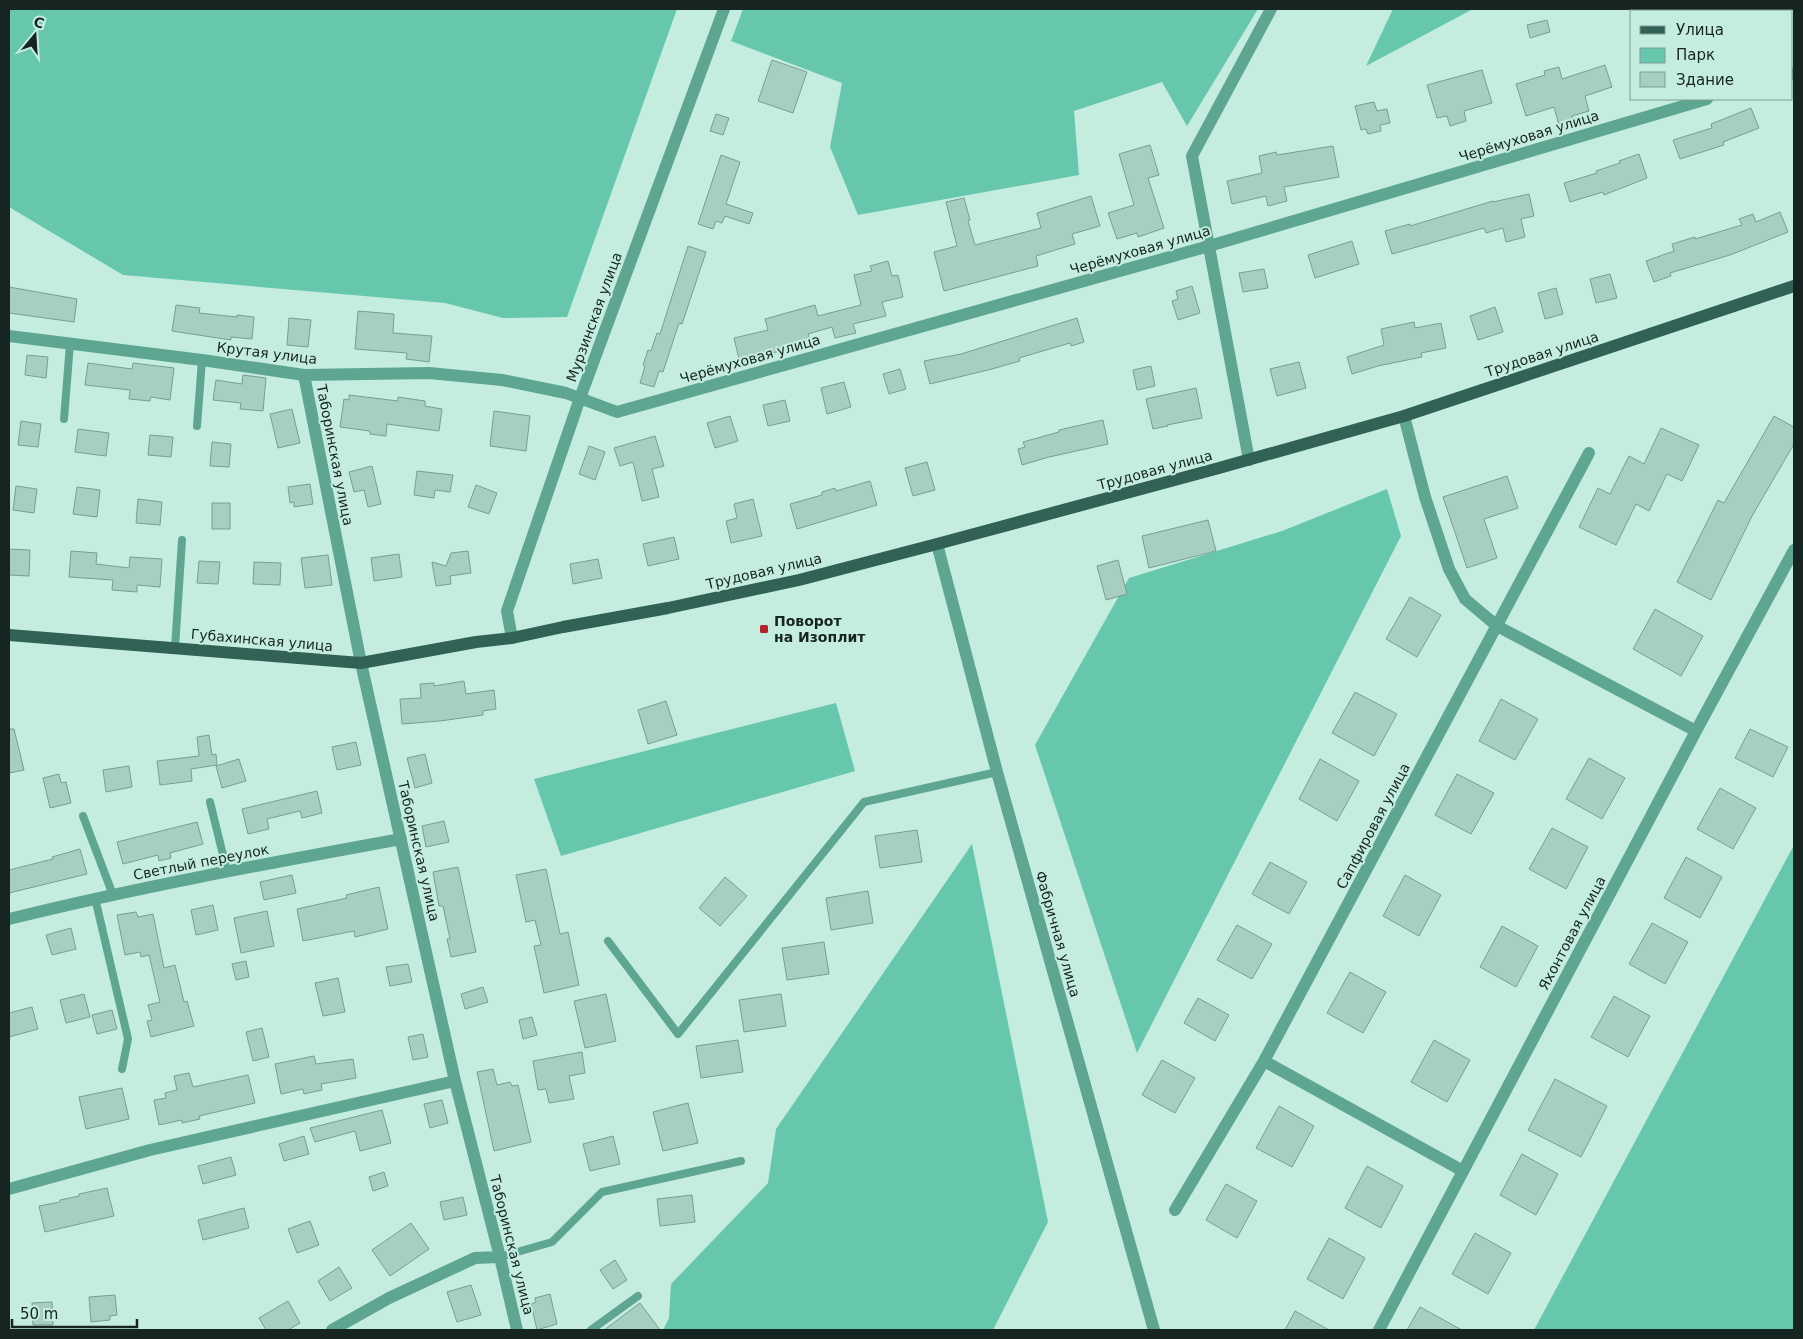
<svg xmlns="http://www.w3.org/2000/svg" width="1803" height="1339" viewBox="0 0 1803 1339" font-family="'DejaVu Sans',sans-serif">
<rect width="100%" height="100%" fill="#c4ede0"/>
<!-- green -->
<path fill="#67c7ad" d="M9,9H677L567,317L503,318L445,303L123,275L9,207Z
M743,9H1258L1187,126L1162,82L1074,111L1079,175L858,215L830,147L842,83L731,41Z
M1393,9H1473L1366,66Z
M1387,489L1401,536L1137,1053L1035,745L1129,578L1282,531Z
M836,703L855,771L561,856L534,779Z
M972,844L1048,1222L993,1330H663L669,1318L671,1284L768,1183L776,1129Z
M1794,845V1330H1534Z"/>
<!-- building -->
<path fill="#a6cec1" stroke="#779e92" d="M1547,20L1550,32L1530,38L1527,25Z
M772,60L807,72L793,113L758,101Z
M1605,65L1612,87L1585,96L1589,111L1572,116L1574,125L1560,129L1554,107L1526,116L1516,84L1545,75L1544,71L1559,67L1562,79Z
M1482,70L1492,103L1464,111L1466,121L1450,126L1447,116L1437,118L1427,85Z
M1374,102L1377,111L1387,109L1390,123L1380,125L1381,131L1368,134L1366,129L1361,130L1355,106Z
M1751,108L1759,128L1723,142L1724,145L1680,159L1673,140L1712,128L1711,124Z
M716,114L729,118L723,135L710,131Z
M1150,145L1159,175L1148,178L1164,228L1138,237L1137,233L1117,239L1108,213L1134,205L1119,154Z
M1333,146L1339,177L1284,187L1287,201L1268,206L1266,196L1232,204L1227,181L1262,173L1259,156L1276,152L1277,155Z
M1639,154L1647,178L1604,195L1603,192L1570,202L1564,183L1597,173L1596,171L1620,163L1619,161Z
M721,155L740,162L726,204L753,213L749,224L725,216L722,223L716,221L713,229L698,224Z
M1529,194L1534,216L1521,219L1525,237L1506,242L1503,228L1486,233L1484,228L1392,254L1385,231L1410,224V226L1493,201V202Z
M1091,196L1100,226L1072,234L1075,244L1036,256L1038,266L944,291L934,252L957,246L946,202L964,198L970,220L968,221L975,245L1041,228L1037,213Z
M1780,212L1788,232L1730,255L1670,273L1671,276L1654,282L1646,261L1674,251L1672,244L1695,237V239L1742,225L1739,219L1753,214L1756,222Z
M1352,241L1359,264L1315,278L1308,255Z
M688,246L706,252L682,324L679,323L663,372L659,371L654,387L640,383L645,366L643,365L648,350L651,351L657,333L660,334Z
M888,261L892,276L898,275L903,297L882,302L886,316L853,324L856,333L835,338L832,327L808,334L811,343L753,358L754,359L740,363L734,338L768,330L765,319L815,305L818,316L861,305L854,275L872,271L870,266Z
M1264,269L1268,288L1243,292L1239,273Z
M1610,274L1617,298L1596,303L1590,279Z
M1192,286L1200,313L1178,320L1172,301L1178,299L1176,291Z
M9,287L77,299L74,322L9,313Z
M1556,288L1563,314L1545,319L1538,293Z
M176,305L200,308L199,313L237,317V315L254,317L252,339L231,337V340L172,331Z
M1495,307L1503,332L1478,340L1470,316Z
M358,311L394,314L393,333L432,336L429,362L406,359L407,353L355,349Z
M289,318L311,320L308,347L287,345Z
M1077,318L1084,342L1071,346L1070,343L1019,358L1020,361L992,369L930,384L924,361L961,354Z
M1414,322L1415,328L1441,323L1446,348L1421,353L1422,357L1378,366L1352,374L1347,357L1384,345L1381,329Z
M27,355L48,357L46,378L25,375Z
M1299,362L1306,388L1277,396L1270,369Z
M88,363L132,369L133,363L174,368L170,400L151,397L150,401L129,399L130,390L85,385Z
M1151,366L1155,386L1137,390L1133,370Z
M900,369L906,389L889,394L883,374Z
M243,375L266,378L263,411L240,409L241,403L213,400L216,380L242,384Z
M844,382L851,407L827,414L821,388Z
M1196,388L1202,418L1167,425L1168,426L1153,429L1146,399Z
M349,395L398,401V397L425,401V406L442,409L439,431L387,424L386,436L370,434V431L340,427L344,399L349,400Z
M785,400L790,421L768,426L763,405Z
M292,409L300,443L278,448L270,414Z
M494,411L530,416L526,451L490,446Z
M730,416L738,441L715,448L707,423Z
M1774,416L1794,427V444L1752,516L1711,600L1677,582L1718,500L1724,503Z
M1103,420L1108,444L1049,457L1022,465L1018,449L1025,447L1023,442L1059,432V430Z
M21,421L41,424L38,447L18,445Z
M1661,428L1699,445L1682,481L1667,474L1649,511L1636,504L1616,545L1579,527L1598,488L1610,494L1629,456L1644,464Z
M78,429L109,433L106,456L75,452Z
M150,435L173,437L171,457L148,455Z
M655,436L664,466L652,469L659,497L642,501L633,462L620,466L614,448Z
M212,442L231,444L229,467L210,466Z
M589,446L605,452L595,480L579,474Z
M927,462L935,490L913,496L905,468Z
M372,466L381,504L368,507L364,490L354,492L349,472Z
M417,471L453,475L450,492L435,490L434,498L414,495Z
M1507,476L1518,508L1484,519L1497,558L1467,568L1443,497Z
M870,481L877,505L797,529L790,504L822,495V492L835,488L836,491Z
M310,484L313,504L294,507V502L290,503L288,487Z
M476,485L497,493L489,514L468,507Z
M16,486L37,489L34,513L13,510Z
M77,487L100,490L97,517L73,514Z
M138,499L162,502L160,525L136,523Z
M753,499L762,536L731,543L726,521L737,518L734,504Z
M212,503H230V529H212Z
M1208,520L1216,551L1149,568L1142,536Z
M674,537L679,559L648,566L643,544Z
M9,549L30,550L29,576L9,575Z
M71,551L97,553L96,564L129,568L130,557L162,559L160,587L137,585V592L112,590L113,580L69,577Z
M468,551L471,573L450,576L451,584L436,586L432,562L446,566L451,553Z
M399,554L402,577L374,581L371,558Z
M328,555L332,585L305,588L301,558Z
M598,559L602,578L573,584L570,564Z
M1118,560L1127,594L1106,600L1097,566Z
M199,561L220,562L218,584L197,583Z
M254,562L281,563L280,585L253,584Z
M1410,597L1441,615L1417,657L1386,639Z
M1655,609L1703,636L1681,676L1633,649Z
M464,681L466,694L494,690L496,709L483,711V715L440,721L402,724L400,699L421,698L420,684L434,683V686Z
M1355,692L1397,714L1374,756L1332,733Z
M1501,699L1538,719L1515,760L1479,741Z
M666,701L677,735L648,744L638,710Z
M9,729H14L24,770L9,773Z
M1750,729L1788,747L1773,777L1735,758Z
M209,735L212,755L216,754L217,765L191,769L192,781L160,785L157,761L199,756L197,737Z
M356,742L361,765L337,770L332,747Z
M425,754L432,783L415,788L407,758Z
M1589,758L1625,778L1602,819L1566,799Z
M239,759L246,781L222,788L216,766Z
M1320,759L1359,781L1337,821L1299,799Z
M129,766L132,787L106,792L103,770Z
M59,774L61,783L66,782L71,803L50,808L43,778Z
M1457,774L1494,793L1471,834L1435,815Z
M1720,788L1756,808L1733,849L1697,829Z
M317,791L322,813L302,818L300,811L267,819L269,829L248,834L242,809Z
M444,821L449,842L426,847L422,826Z
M197,822L203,844L170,853L171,858L159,861L158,855L123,864L117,842Z
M1552,828L1588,847L1566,889L1529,869Z
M917,830L922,862L880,868L875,836Z
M80,849L87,874L9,893V870L53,859L52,857Z
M1686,857L1722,877L1700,918L1664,898Z
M1270,862L1307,882L1289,914L1252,894Z
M458,867L476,952L451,957L447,939H450L443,906H439L433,872Z
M546,869L560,934L568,932L579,985L544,993L534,946L541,945L535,920L526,922L516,875Z
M292,875L296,893L264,900L260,882Z
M1405,875L1441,895L1419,936L1383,916Z
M725,877L747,896L720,926L699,908Z
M379,887L388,929L355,937L354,931L303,941L297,909L347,898L346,895Z
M868,891L873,923L831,930L826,898Z
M213,905L218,930L196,935L191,910Z
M267,911L274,946L241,953L234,918Z
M136,912L138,917L153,914L164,968L175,965L184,1002L187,1001L194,1026L151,1037L147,1021L152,1020L148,1005L160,1002L149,955L141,957L140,952L125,955L117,915Z
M1652,923L1688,942L1665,984L1629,964Z
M1237,925L1272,944L1252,979L1217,960Z
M1502,926L1538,946L1516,987L1480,967Z
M71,928L76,949L52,955L46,935Z
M824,942L829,974L787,980L782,948Z
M246,961L249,977L236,980L232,964Z
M408,964L412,982L390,986L386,967Z
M1350,972L1386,992L1363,1033L1327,1013Z
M338,978L345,1012L323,1016L315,983Z
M483,987L488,1002L465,1009L461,994Z
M84,994L90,1017L66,1023L60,1000Z
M606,994L616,1041L585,1048L574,1001Z
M781,994L786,1026L744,1032L739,1000Z
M1614,996L1650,1016L1628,1057L1591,1037Z
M1198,998L1229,1015L1215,1041L1184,1023Z
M32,1007L38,1029L9,1037V1013Z
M112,1010L117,1029L97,1034L92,1015Z
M532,1017L537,1035L523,1039L519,1020Z
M262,1028L269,1057L253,1061L246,1032Z
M423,1034L428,1057L413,1060L408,1037Z
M738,1040L743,1072L701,1078L696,1046Z
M1434,1040L1470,1060L1447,1102L1411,1082Z
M582,1052L585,1073L569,1076L574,1099L549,1103L546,1089L538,1090L533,1061Z
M314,1056L316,1064L353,1059L356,1078L321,1084L322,1090L304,1094L303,1089L281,1094L275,1064Z
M1162,1060L1195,1078L1175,1113L1142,1095Z
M493,1069L497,1085L510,1082L512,1086L518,1085L531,1142L494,1151L477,1072Z
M189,1073L193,1087L248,1075L255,1103L199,1116L200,1119L182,1123V1120L159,1125L154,1100L166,1098L165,1093L177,1090L174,1076Z
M1555,1079L1607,1106L1581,1157L1528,1130Z
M122,1088L129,1119L86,1129L79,1097Z
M442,1100L448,1123L430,1128L424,1104Z
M688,1103L698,1143L663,1151L653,1112Z
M1279,1106L1314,1126L1292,1167L1256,1148Z
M382,1110L391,1143L360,1151L355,1131L315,1142L310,1128Z
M304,1136L309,1154L284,1161L279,1144Z
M613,1136L620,1164L590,1171L583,1144Z
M1522,1154L1558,1174L1536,1215L1500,1195Z
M231,1157L236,1175L203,1184L198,1166Z
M1367,1166L1403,1186L1381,1228L1345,1208Z
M384,1172L388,1186L373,1191L369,1177Z
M1226,1184L1257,1201L1237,1238L1206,1220Z
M107,1188L114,1216L45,1232L39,1206L60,1202V1200L79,1196V1194Z
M692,1195L695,1222L660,1226L657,1199Z
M463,1197L467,1215L444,1220L440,1202Z
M244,1208L249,1228L203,1240L198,1220Z
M310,1221L319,1245L297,1253L288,1229Z
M411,1223L429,1249L390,1276L372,1250Z
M1475,1233L1511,1253L1488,1294L1452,1274Z
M1329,1238L1365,1258L1343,1299L1307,1279Z
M615,1260L627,1280L613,1289L600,1270Z
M339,1267L352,1288L330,1301L318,1281Z
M471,1285L481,1315L457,1322L447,1292Z
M550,1294L557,1324L537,1330L531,1304L536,1302L535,1298Z
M115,1295L117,1315L110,1316V1320L91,1322L89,1297Z
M288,1301L300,1323L288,1330H266L259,1318Z
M52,1302L53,1325H33L32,1303Z
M640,1303L660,1330H604Z
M1420,1307L1462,1330H1407Z
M1295,1311L1329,1330H1285Z"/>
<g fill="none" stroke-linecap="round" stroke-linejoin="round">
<!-- service -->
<path stroke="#5fa692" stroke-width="8" d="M64,419L70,344
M197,426L202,360
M175,648L182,540
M210,802L227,871
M83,816L113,895
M95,898L128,1039L122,1069
M608,941L678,1034L864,802L997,772
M500,1257L552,1242L602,1192L741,1161
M591,1330L638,1296"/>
<!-- minor -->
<path stroke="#5fa692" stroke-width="12" d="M1792,74L1794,73
M9,336L202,360L304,375L429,373L502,380L566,393L617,412L1209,246L1707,99
M304,375L361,663L455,1081L500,1257L517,1330
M1404,416L1425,497L1449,569L1465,599L1497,626L1696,731
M1249,460L1192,156L1271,9
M9,919C138,887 270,863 401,839
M1264,1061L1463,1171
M9,1189L150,1150L455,1081
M1175,1210L1264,1061L1589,453
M332,1330L389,1298L475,1258L500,1257
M1379,1330L1696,731L1794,550"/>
<!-- tertiary -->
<path stroke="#5fa692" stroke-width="12" d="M937,544L997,772L1154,1330
M512,638L507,611L580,398L724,9"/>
<!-- primary -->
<path stroke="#316255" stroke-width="12" d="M9,635L361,663L476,642L512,638L563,627L668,608L799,580L937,544L1219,468L1404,416L1794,286"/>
</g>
<!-- markers -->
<rect fill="#b4232c" stroke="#c4ede0" stroke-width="2" x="759" y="624" width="10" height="10" rx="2.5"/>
<g text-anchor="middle" stroke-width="4" stroke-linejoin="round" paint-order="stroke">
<!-- street labels -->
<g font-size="14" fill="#162521" stroke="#c4ede0">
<text transform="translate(1529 136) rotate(-17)" y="5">Черёмуховая улица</text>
<text transform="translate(1140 250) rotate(-16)" y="5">Черёмуховая улица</text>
<text transform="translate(594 317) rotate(-70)" y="5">Мурзинская улица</text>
<text transform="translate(267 353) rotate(7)" y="5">Крутая улица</text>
<text transform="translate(1542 354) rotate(-18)" y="5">Трудовая улица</text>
<text transform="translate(750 359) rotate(-16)" y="5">Черёмуховая улица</text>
<text transform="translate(335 455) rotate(79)" y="5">Таборинская улица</text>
<text transform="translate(1155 470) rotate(-15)" y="5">Трудовая улица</text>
<text transform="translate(764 571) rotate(-13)" y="5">Трудовая улица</text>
<text transform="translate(262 640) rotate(5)" y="5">Губахинская улица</text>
<text transform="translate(1373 826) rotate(-62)" y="5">Сапфировая улица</text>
<text transform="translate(419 851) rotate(77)" y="5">Таборинская улица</text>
<text transform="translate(201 862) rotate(-11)" y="5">Светлый переулок</text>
<text transform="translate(1572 933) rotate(-62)" y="5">Яхонтовая улица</text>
<text transform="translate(1058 934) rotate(74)" y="5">Фабричная улица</text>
<text transform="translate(512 1245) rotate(76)" y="5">Таборинская улица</text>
</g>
<!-- poi labels -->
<g font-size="14" font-weight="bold" fill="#162521" stroke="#c4ede0" text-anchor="start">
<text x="774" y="626">Поворот<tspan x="774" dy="16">на Изоплит</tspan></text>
</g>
</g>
<!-- border -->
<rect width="1803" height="1339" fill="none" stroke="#162521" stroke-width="20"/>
<!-- legend -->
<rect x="1630" y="10" width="162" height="90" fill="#c4ede0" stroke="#7e9d94"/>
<rect x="1640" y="26" width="25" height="8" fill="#316255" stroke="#7e9d94"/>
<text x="1676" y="35" font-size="15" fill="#162521">Улица</text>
<rect x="1640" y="48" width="25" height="15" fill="#67c7ad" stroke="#7e9d94"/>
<text x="1676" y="60" font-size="15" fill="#162521">Парк</text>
<rect x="1640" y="72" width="25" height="15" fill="#a6cec1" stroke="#7e9d94"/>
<text x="1676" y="85" font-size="15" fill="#162521">Здание</text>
<!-- north arrow -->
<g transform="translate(35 35) rotate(18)" stroke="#c4ede0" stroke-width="4" paint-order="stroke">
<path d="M0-4L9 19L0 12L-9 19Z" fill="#162521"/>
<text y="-8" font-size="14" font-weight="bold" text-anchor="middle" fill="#162521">С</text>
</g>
<!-- scale -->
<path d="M12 1319v8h125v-8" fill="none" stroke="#162521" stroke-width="2.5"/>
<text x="20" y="1319" font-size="15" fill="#162521" stroke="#c4ede0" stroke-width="4" paint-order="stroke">50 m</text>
</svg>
